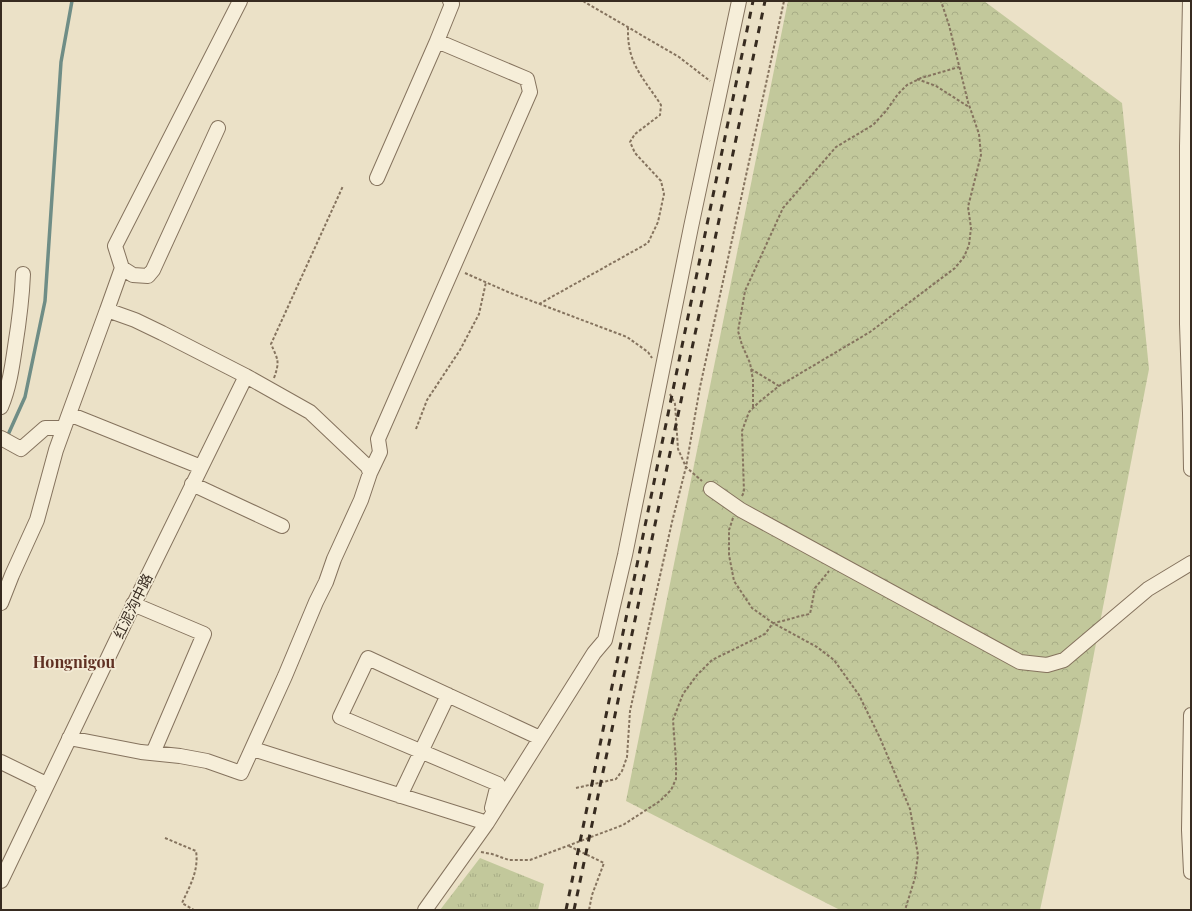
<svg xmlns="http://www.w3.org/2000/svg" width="1192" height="911" viewBox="0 0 1192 911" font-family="'Playfair Display','Noto Sans SC',serif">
<defs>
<pattern id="grass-tufts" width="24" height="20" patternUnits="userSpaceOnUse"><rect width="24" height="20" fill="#c2c89b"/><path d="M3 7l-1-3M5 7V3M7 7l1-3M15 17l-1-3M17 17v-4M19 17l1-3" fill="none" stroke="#a7ac85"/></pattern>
<pattern id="forest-crowns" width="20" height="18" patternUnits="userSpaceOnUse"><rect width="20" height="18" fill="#c2c89b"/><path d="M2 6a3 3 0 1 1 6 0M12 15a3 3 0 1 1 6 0" fill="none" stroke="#a7ac85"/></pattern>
</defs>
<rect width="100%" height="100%" fill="#ebe1c7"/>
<!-- grass -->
<path fill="url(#grass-tufts)" d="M480,858L544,884L538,910H440Z"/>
<!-- forest -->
<path fill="url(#forest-crowns)" d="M788,1H984L1122,103L1149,369L1081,721L1040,910H840L626,801Z"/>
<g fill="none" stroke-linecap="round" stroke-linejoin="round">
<!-- stream -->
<path stroke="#6f8d86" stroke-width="3.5" d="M7,437L25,397L45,301L61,62L72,1"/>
<!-- minor casing -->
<g stroke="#85735e" stroke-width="16">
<path id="minor" d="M1190,1L1187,146V324L1190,413L1191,414
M377,178L437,41
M122,268L133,275L148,276L153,270L218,128
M107,310L122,268L115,246L240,1
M1,407C9,388 12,368 15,347C19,322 22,298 23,274
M1190,413L1191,469
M1,438L21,449L45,428H64
M370,473L380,452L378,439L530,92L527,79L437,41L452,4L450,1
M192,484L282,526
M711,489L741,510L1020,662L1047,665L1064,660L1148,589L1191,563
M1,603L12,575L37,520L56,450L69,414L201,467
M133,604L204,634L153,753
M1191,715L1189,830L1191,872
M69,738L141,752L180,756L207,761L241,773L285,676L316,602L326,582L334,559L361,500L370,473L368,467L310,412L246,376L162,333L135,320L107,310L69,414
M253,749L487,823
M1,762L40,781L44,789
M400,796L448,695
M492,808L498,784L340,717L368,658L540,738
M1,881L129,614L246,376
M425,910L487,823L594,653L605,640L625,555L691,227L739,1"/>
</g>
<!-- path -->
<path stroke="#85735e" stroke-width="2" stroke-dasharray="3 2" stroke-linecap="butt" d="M583,1L679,57L710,81
M917,79L936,86L969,107
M465,273L508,292L627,337L648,352L652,358
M539,304L648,243L658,222L664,194L661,181L635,153L630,142L635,134L660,115L661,105C643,77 627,64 628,28
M751,369L779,386
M274,378C280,361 278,360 271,344L343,186
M670,394L675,404L678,449L686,467L702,481
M753,407V380L750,363L742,345L738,331L745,291L783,208L836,147L873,125L886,111L898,94L907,85L921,78L959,67
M416,429L427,400L460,350L479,314L486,282
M742,496L744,492L742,431L749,412L759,402L779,386L870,332L955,268L964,257L969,245L971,228L968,207L981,155L979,134L968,102L949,25L941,1
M733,518L729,530V555L734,581L752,608L773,623L817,647L834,660L859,695L880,738L910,809L918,855L915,878L905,910
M576,788L616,779L622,771L627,757L630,711L672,522L686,467L700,387L784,1
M165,838L196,851C199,870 190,886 182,903L194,910
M569,846L604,863L592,895L589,910
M481,852L492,854L509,860H530L623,825L660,801L671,790L676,779V761L673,720L683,694L697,675L712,660L765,634L773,623C786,621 797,616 810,614L815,588L829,571"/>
<!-- minor -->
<use href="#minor" stroke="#f6eed9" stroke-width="14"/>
<!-- rail -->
<path stroke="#372b20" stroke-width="3" stroke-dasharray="7 7" stroke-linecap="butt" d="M566,910L753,1
M574,910L765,1"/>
</g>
<g text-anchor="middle" stroke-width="3.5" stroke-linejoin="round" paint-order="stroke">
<!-- street labels -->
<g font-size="14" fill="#372b20" stroke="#f3ebd6">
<text transform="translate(133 606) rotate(-64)" y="5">红泥沟中路</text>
</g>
<!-- quarter labels -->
<g font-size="16" font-weight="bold" fill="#603123" stroke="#f3ebd6">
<text x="74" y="668">Hongnigou</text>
</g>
</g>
<!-- border -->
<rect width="1192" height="911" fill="none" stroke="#372b20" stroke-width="4"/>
</svg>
